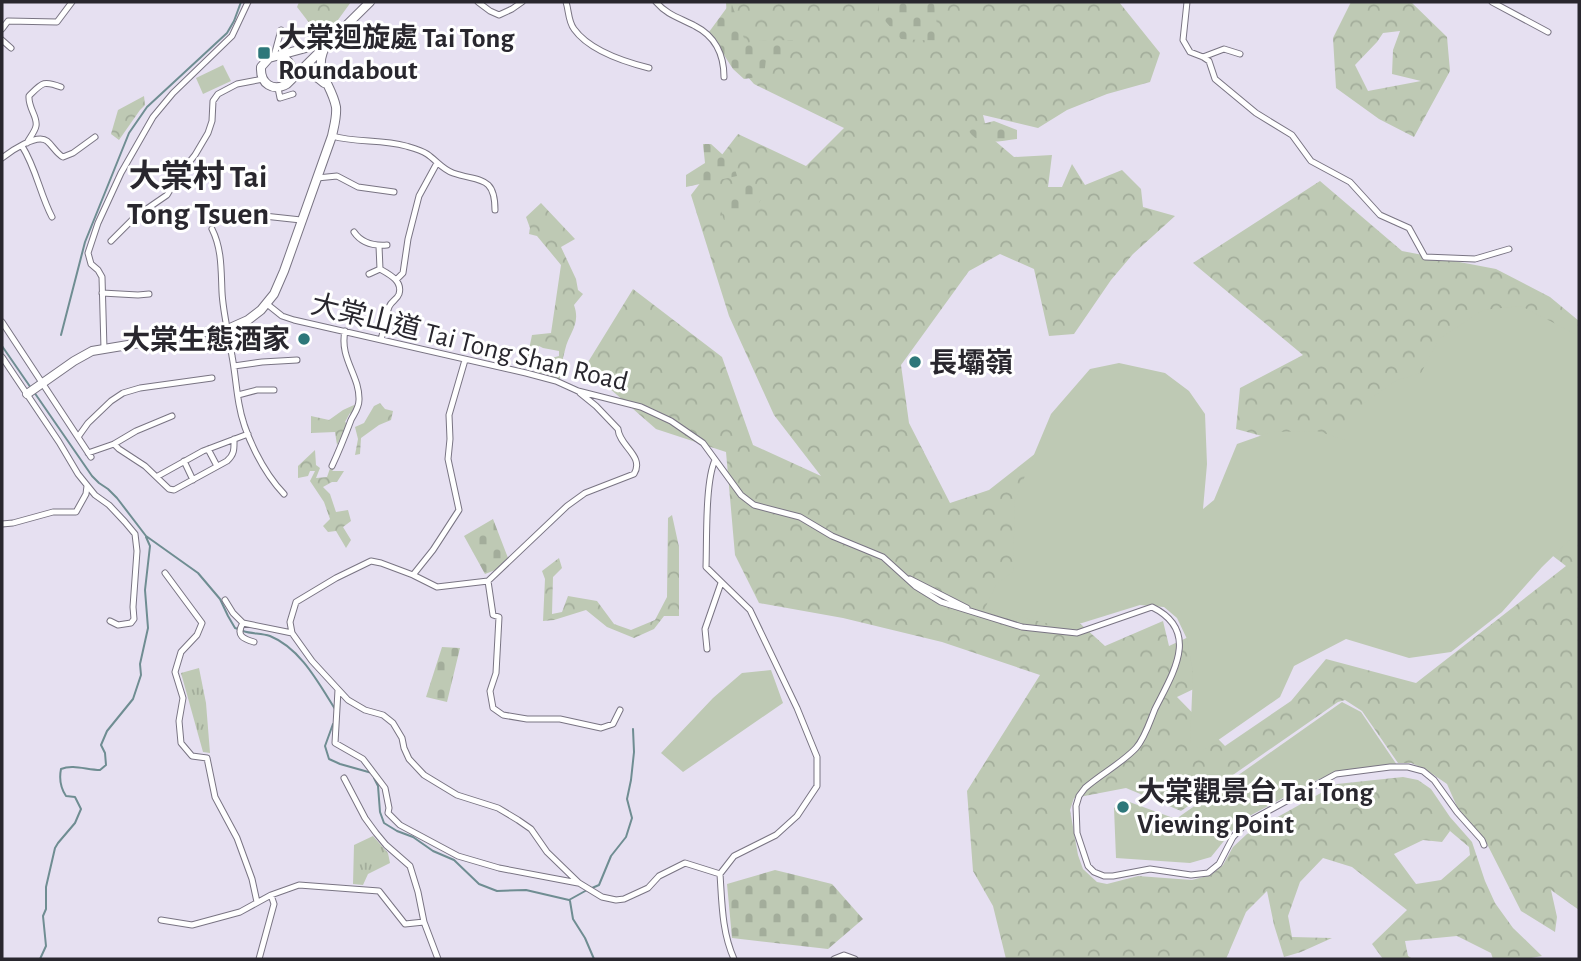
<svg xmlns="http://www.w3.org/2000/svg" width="1581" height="961" viewBox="0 0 1581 961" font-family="'Alegreya Sans','Noto Sans TC',sans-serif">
<defs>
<pattern id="grass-tufts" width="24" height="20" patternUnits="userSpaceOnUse" patternTransform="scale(1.75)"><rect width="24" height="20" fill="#bec9b4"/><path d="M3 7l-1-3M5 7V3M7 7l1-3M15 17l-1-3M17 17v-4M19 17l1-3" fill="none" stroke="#a3ad9b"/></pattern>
<pattern id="forest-crowns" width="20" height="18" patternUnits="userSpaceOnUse" patternTransform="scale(1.75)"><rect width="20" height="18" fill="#bec9b4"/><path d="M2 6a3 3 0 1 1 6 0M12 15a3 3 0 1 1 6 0" fill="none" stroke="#a3ad9b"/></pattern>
<pattern id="cemetery-stones" width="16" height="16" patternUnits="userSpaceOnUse" patternTransform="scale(1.75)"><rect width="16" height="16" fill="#bec9b4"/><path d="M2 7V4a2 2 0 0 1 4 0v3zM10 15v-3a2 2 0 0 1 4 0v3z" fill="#a3ad9b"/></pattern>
</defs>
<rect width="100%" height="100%" fill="#e6e0f1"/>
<!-- grass -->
<path fill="url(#grass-tufts)" d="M199,668L206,703L210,753L203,752L181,673Z
M373,836L388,853L390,863L368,874L363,885L353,884L354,845Z"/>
<!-- forest -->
<path fill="url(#forest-crowns)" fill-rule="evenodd" d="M299,2H351L335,24L317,33L297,7Z
M726,2H1119L1160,53L1150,82L1107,94L1067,110L1038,128L983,115L988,135L1014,157L1052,155L1048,187H1062L1072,164L1085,185L1122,170L1141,189L1143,207L1175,216L1133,254L1111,280L1074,334L1049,336L1034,269L1000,254L969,271L901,365L909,423L950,503L989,490L1060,434L1064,609L1105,646L1163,621L1169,646L1236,615L1277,649L1177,697L1225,746L1291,701L1326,659L1416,683L1566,566L1493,510L1357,462L1236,429L1240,388L1303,355L1193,263L1320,181L1402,251L1496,269L1550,297L1579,321V910L1551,890L1557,917L1555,932L1521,911L1484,838L1458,809L1447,784L1425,769L1411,763H1398L1362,711L1345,700L1338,702L1181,811L1126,788L1074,798L1070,810L1078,855L1083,869L1097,882L1107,884L1138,876L1192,880L1211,875L1223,865L1233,847L1247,834L1337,784L1403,777L1418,780L1431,789L1450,817L1472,842L1485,881L1495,903L1513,928L1542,956L1526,959H1493L1491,953L1457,936L1405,941L1408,956L1413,959H1383L1372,944L1407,910L1352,867L1323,858L1300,882L1288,916L1292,937L1332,938L1301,952L1284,957L1274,925L1267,891L1246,912L1226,959H1006L993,906L973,871L967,791L1040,675L942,642L843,618L759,603L735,555L726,452L656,429L585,367L633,289L722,357L753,445L821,476L774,415L729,316L691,195L738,134L806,166L844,128L754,84L729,56ZM1450,831L1469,847L1470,855L1441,880L1416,884L1394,854L1423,840L1442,842Z
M1351,2H1411L1447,37L1450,71L1414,137L1379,119L1336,88L1333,38ZM1400,31L1393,50L1392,74L1421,81L1368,91L1355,65L1377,42L1383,33Z
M144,96L145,105L140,110L119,140L111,134L118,110Z
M541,203L575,239L561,247L576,279L578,290L583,294L574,305C581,325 569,332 565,350C562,360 561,370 560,380L546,374L534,372L537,362L559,356V351L543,348L539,346L531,366L526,364L532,335L551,333L561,265L537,236L529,234L530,228L526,217Z
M380,403L385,409L393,411L391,420L379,425L361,438L360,454L355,455L358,439L355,427L364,423L374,406Z
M354,405L356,406L352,415L350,413L345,422L348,424L337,445L335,432L311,433V416L329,420L343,410Z
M315,450L316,465L320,468L316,478L327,477L335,454V468L332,471H344L337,482H332L323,487L330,494L336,512L348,510L351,521L343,527L351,540L346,548L336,531L328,532L323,526L330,519L324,502L310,481L315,471H310L308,476L298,478V466Z
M672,515L679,547V616H664L654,629L634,638L607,627L586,610L554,620L543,621L545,579L542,571L559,558L562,568L553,577L552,614L562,612L568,596L597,601L614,624L631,630L655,620L667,597L668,518Z"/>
<!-- cemetery -->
<path fill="url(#cemetery-stones)" d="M731,2L746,44L754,41L793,40L791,54L766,59L764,76L744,79L733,69L709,32Z
M878,2H934L939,41L901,39L879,14Z
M994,121L1017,130V139C999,141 977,148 967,128Z
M703,144H711L734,165L737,176L686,187V175L705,163Z
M748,181L765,191L756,209L724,220L720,208Z
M493,519L508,558L498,569L485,574L464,536Z
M442,647L460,648L447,702L426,697Z
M775,870L832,884L863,919L828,949L732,938L727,884Z"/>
<!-- park -->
<path fill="#bec9b4" d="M223,65L231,81L203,94L196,78Z
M1521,306L1579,336V531L1542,567L1502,612L1451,652L1409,658L1346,639L1294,666L1280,697L1204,750L1190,744L1193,672L1187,639L1177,618L1164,607L1140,605L1082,623L1062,627L985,608L997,583L1013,572L1015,500L1051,414L1090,369L1119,363L1165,373L1189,391L1205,414L1207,464L1203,509L1214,500L1237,444L1271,432L1317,431L1345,440L1363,404L1397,380L1421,373L1439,339L1483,310Z
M771,670L783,703L683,772L661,753L713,698L742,673Z
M1342,702L1361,712L1397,765L1338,772L1317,780L1240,821L1211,857L1190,863L1116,858L1114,808L1124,800L1176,819Z"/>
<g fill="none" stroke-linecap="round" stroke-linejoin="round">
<!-- stream -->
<path stroke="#6f8d92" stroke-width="2" d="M61,335L85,242L129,133L147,107L227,33L234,21L241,2
M2,346L31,388
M34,392L92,476L99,483L108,489L117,498L146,536L198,573L220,599L228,616L235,628L238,629
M243,631C252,634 261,633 270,636C300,648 318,682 335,709
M333,724L325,746L329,759L340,764L372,773
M374,778L378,786L380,812L384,823L397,831L413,837L433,851L454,860L479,884L497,891L526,890L569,900L587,890
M592,888L599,885L611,856L626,837L632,818L627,799L631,780L634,752L633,729
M570,901L573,919L585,938L594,959
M40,959L46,946L43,916L46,909V887L55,848L58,843L75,823L81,809L75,797L66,796C60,787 59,779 61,769C73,764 87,770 100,770L106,765L105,753L101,745L107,731L133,699L141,675L140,664L148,628L145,590L150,546L146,537"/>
<!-- street casing -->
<g stroke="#797483" stroke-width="7">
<path id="street" d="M478,2L490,11L499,15L512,9L522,2
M566,2C569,11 568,21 574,29C589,50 625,62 649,68
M656,2C667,15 680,18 695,26C715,36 724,55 724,77
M1187,2L1183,40L1190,52L1203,57L1209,61L1215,79L1256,113L1292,135L1311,161L1350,182L1380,215L1409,228L1425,257L1475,259L1509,249
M1492,2L1548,32
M2,29L8,21L57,22L72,2
M2,40L11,48
M274,56L281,30
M1203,57L1224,49L1240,54
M278,88L280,98L293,94
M332,136C357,143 381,139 406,146C413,148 421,150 427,154C436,160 442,169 453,173C479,182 495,175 495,210
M27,143C29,138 35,132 36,126C38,117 28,108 29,96C42,83 43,80 61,87
M22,146C36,168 40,194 52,217
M2,158C11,151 37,133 47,141C53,146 56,153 63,157L73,153L95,137
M317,178L337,176L358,187L394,192
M233,220L264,216L301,220
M212,229C222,249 221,270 222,292C223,313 229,335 232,356C235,371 236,388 239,404C244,434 263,472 284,494
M354,232C362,244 374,246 387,245
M111,241L135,217L167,195L179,175L195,155L208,133L212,121L213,101L218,94L237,84L263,79
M380,269C389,274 403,281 399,294C397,300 391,301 389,307C385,317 384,329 381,340
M369,274L380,269L379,246
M396,280L403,273L408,239L419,196L437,163
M102,293L138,295L149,294
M267,304L282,316L294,320L526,373L556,381L578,391L641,407L671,421L703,443L741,495L754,505L800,517L832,536L883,557L915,586L941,602L1022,627L1077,633L1152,607C1201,631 1173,673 1155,709C1150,721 1145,738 1136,748C1122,763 1101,774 1085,788L1079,796L1076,806L1077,833L1088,866L1094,872L1104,876H1113L1150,869L1191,875L1208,873L1219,864L1233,837L1246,823L1336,774L1390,767H1408L1423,771L1434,780L1457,812L1482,840L1484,845
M2,322L91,457
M104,349L102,277L98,270L91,264L88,253L98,223L121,173L153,117L173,93L232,36L248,2
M2,357L59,442L78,474L95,495L109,505L125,522L135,534L137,551L133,607L134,619L131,623L118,625L110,621
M234,366L262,362L297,360
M580,393L596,406L618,429C619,446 645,456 634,474L585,493L567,506L488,581L437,587L413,575L381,563L371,561L336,578L296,602L290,622L292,633L312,661L348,700L365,710L383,715L393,723L402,738L404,748L409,759L424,775L457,795L498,808L518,820L531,829L547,852L579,883L602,897L616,900L624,899L648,888L659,876L685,863L720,874
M238,395L257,390H274
M78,437L88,423L111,401L123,393L140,388L212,378
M114,444L119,449L145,466L169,489L174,490L227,461C235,454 234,448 234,439
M208,449L217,466
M88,453L114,444L136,431L172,416
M715,460C705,482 707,540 706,567L750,610L797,708L817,757V786L797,816L776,835L734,856L720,874C722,904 722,932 734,959
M184,461L193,480
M332,466C339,451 345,436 351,420C354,414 359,408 359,400C360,376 339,358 345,331
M158,476L203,451L248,434
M2,524L13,523L53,512H76L86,494L87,486
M165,573L202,623L197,635L181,652L175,672L183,698L179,721L181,743L192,756L207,758L215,797L237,838L252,879L257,902
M413,575L433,550L459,510L448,459L450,439L449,415L465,360
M910,579L967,608
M488,581L493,615L499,617L496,673L490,691L493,708L503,715L527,719H560L601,728L613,724L620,710
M225,600L233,613L243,623L292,633
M243,623C235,636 244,639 254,642
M707,649L705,629L721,583
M338,690L335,743L363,759L385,788L389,808L388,813L400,825L458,856L499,868L578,883
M344,778L365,818L376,833L386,845L410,866L418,892L424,922L438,959
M161,920L192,925L240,912L271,895L299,885L379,891L405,924L424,922
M259,959L274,904L271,895
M834,959L844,955L855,959"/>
</g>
<!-- secondary casing -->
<g stroke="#797483" stroke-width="10">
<path id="secondary" d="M328,42L269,58L261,67C260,84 273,92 287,84L370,2
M279,56C291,60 295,69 291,80
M295,76C307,71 316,75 324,83
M27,394L74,361L92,351L230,328L248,320L261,310L274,294L284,271L332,136C334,126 337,117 336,107C331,81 310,70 328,42"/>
</g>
<!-- street -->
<use href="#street" stroke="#fff" stroke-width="5"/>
<!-- secondary -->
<use href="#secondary" stroke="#fff" stroke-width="8"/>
</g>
<!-- markers -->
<g fill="#2d777a" stroke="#fff" stroke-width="2.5">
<rect x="257" y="46" width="14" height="14" rx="3.5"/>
<circle cx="304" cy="339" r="7"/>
<circle cx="915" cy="362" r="7"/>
<circle cx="1123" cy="807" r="7"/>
</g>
<g text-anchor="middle" stroke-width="6" stroke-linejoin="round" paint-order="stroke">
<!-- poi labels -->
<g font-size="28" font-weight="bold" fill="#29272e" stroke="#fff" text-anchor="start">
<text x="278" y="47">大棠迴旋處 Tai Tong<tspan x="278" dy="32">Roundabout</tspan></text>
<text x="290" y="349" text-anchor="end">大棠生態酒家</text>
<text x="929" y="372">長壩嶺</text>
<text x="1137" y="801">大棠觀景台 Tai Tong<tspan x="1137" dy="32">Viewing Point</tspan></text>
</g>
<!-- street labels -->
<g font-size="28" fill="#29272e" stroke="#fff">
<text transform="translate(470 342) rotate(14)" y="10">大棠山道 Tai Tong Shan Road</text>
</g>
<!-- quarter labels -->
<g font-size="32" font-weight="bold" fill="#29272e" stroke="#fff">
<text x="198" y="187">大棠村 Tai<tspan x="198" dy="37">Tong Tsuen</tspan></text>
</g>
</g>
<!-- border -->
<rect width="1581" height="961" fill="none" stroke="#29272e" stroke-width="7"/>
</svg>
